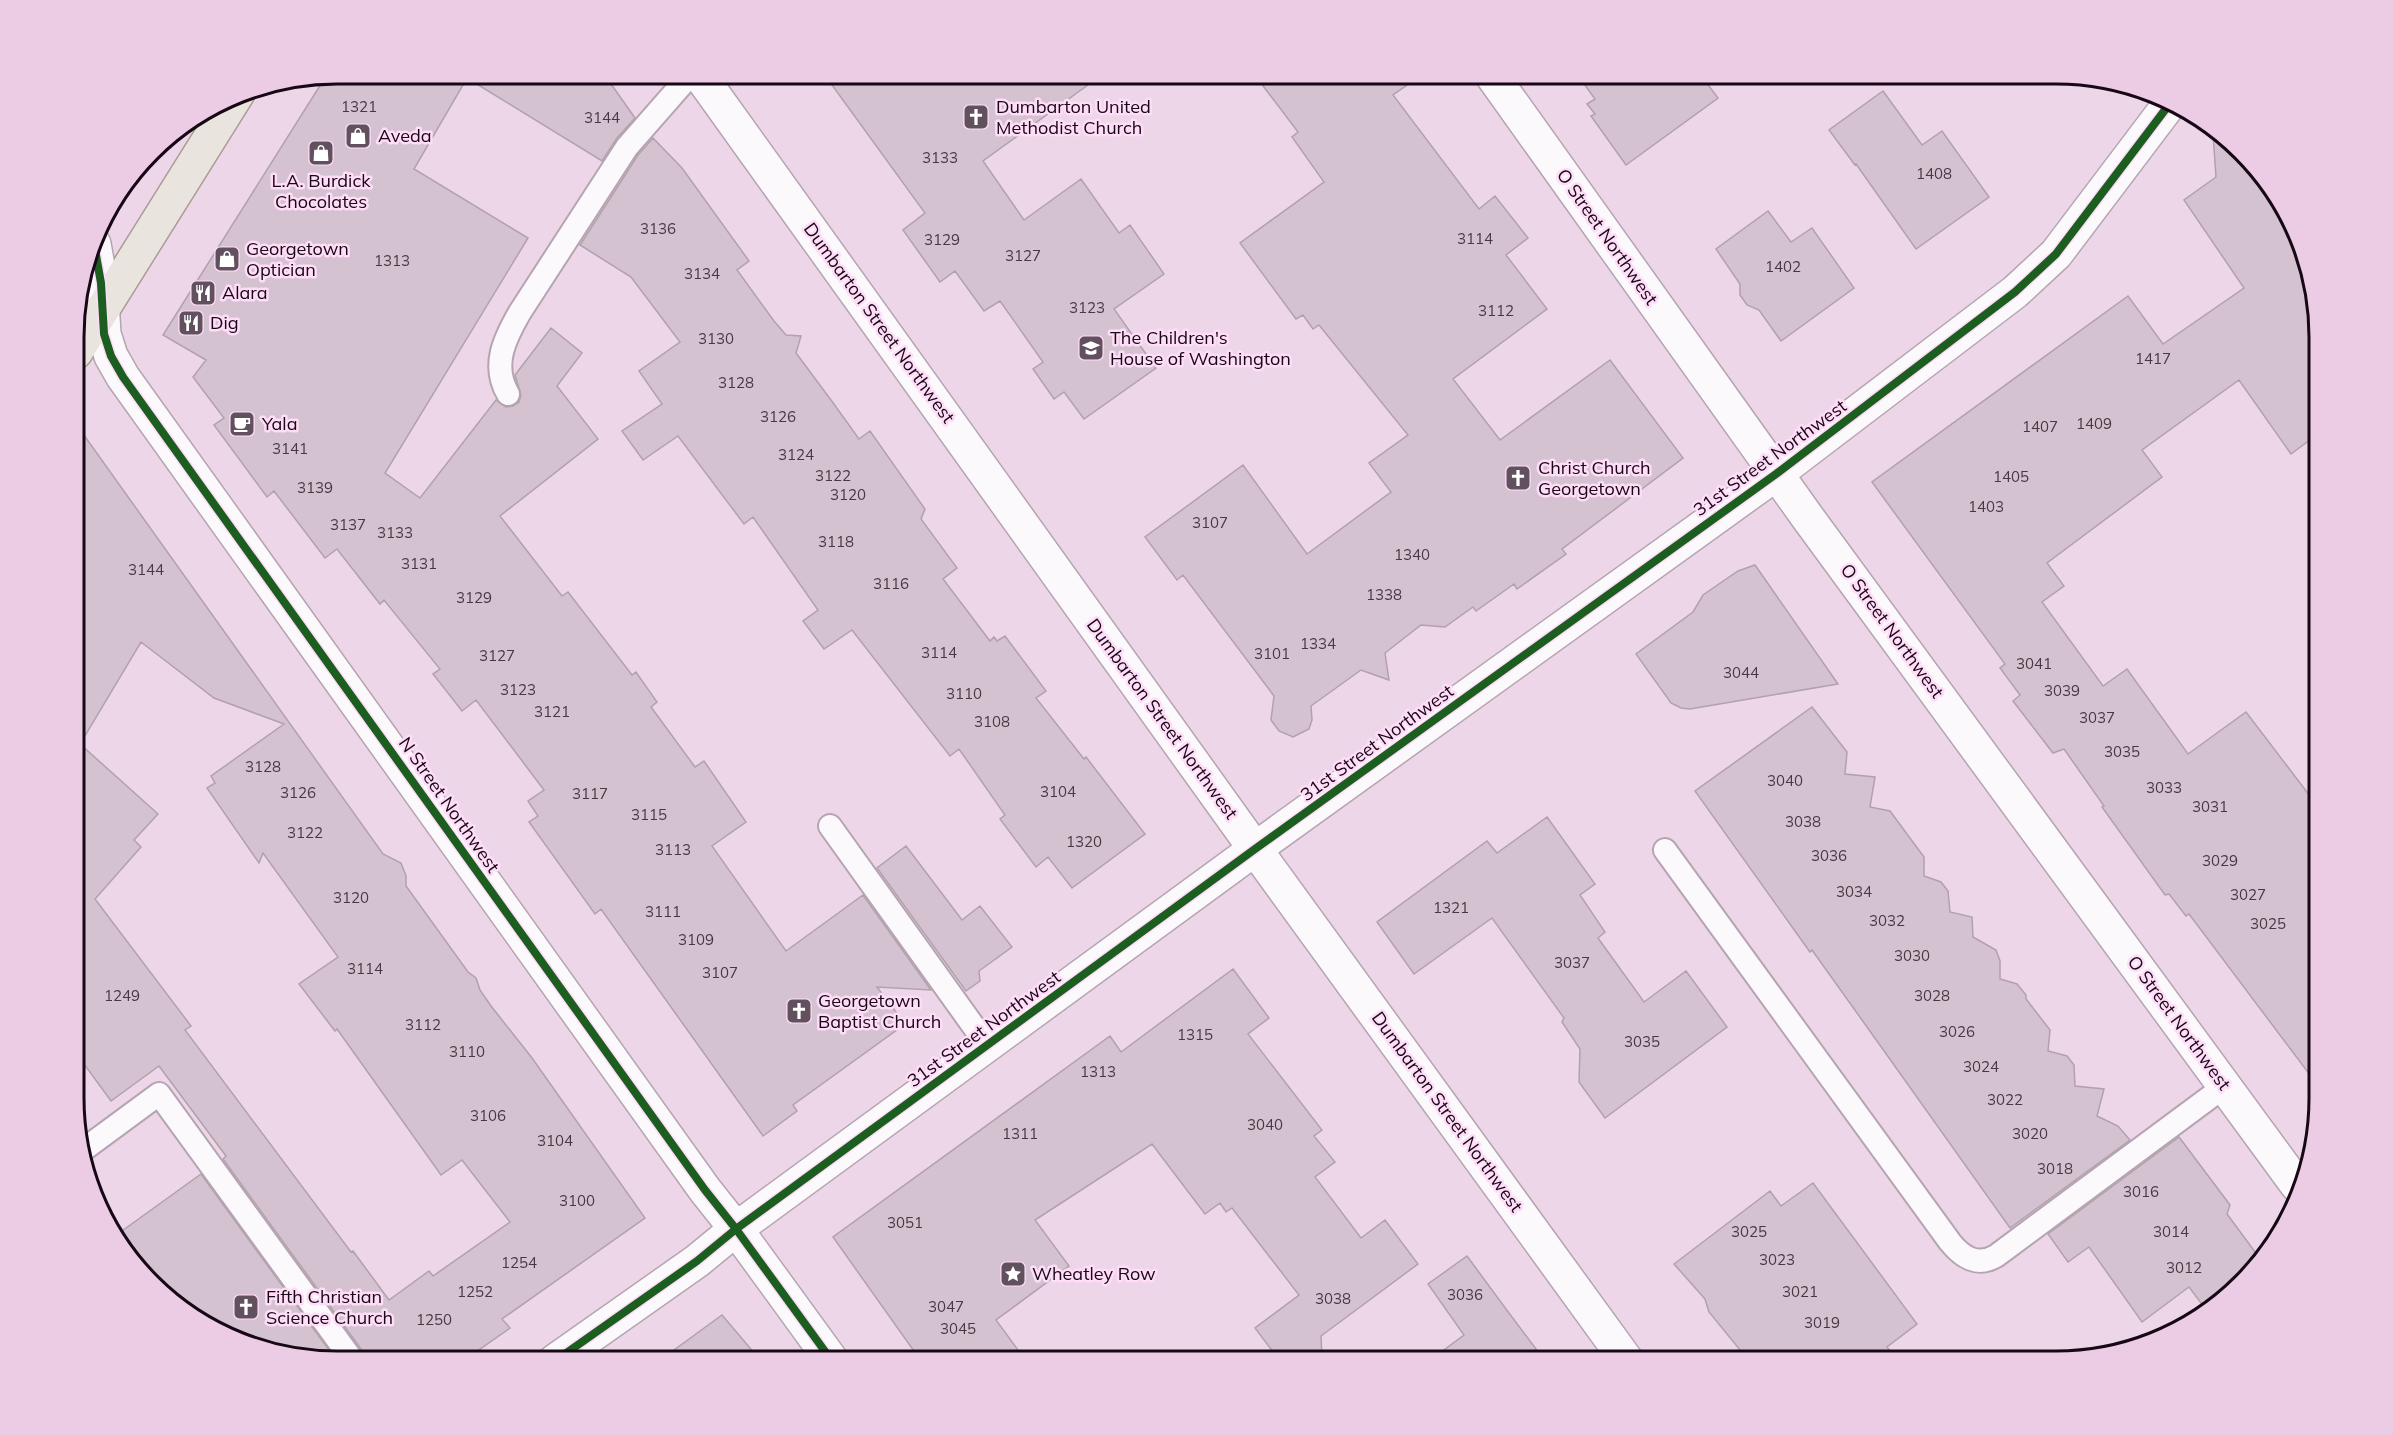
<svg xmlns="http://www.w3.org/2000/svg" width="2393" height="1435" viewBox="0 0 2393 1435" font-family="Mulish,sans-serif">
<rect width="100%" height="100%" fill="#edd6e8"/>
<!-- building -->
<path fill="#d4c2d0" stroke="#b2a0ae" stroke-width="1.5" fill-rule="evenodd" d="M337,74H604L635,118L617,138L602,161L467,78L414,169L528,238L385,473L420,498L496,400L506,407L513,406L519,402L521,395L515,375L551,328L582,353L557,386L598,439L500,516L562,596L568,592L632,675L636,672L657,702L651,707L695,767L704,761L746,822L712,846L786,951L863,895L931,990L877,987L905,1024L793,1105L797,1111L763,1136L601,909L595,914L529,822L538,816L528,801L544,790L476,700L462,711L433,674L440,669L384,600L380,604L337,549L325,558L274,491L267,497L214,425L224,418L193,377L206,360L163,335L326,76Z
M824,74H1103L983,161L1024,220L1081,179L1119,233L1130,225L1164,274L1114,309L1156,368L1084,419L1064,392L1054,399L1033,369L1043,362L1000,301L984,311L955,271L940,282L903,230L925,213Z
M1254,74H1423L1393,95L1479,209L1495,196L1528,238L1506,255L1547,309L1453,379L1500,440L1610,360L1683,458L1562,549L1566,554L1517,589L1514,584L1476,611L1473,607L1445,627L1421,625L1385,653L1389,680L1361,670L1311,706L1312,720L1309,729L1293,737L1279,731L1271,720L1274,696L1183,575L1177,580L1145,537L1243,465L1307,554L1391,492L1369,463L1408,435L1319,325L1313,329L1303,315L1296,319L1240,243L1324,182L1292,137L1298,132Z
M1577,74H1700L1718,98L1626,165L1591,116L1595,114L1587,104L1595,99Z
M1883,91L1922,145L1942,131L1989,197L1916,249L1856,164L1855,165L1829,130Z
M2213,133L2275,191L2306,253L2319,320V433L2291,454L2239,380L2142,450L2162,477L2047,563L2064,586L2042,602L2103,686L2127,669L2188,754L2246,712L2319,808V1087L2189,914L2186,916L2169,894L2165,895L2102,807L2104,806L2064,749L2053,753L2013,701L2020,695L2000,668L2005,664L1872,482L2128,296L2163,344L2244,288L2184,200L2216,177Z
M653,138L682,168L749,261L737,270L774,321L786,335L801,336L796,353L831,400L859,439L870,431L925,509L921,519L957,568L943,579L990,641L994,637L997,641L1005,636L1046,691L1036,698L1084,759L1086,757L1145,834L1072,888L1048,857L1036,867L1000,819L1005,815L959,749L950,756L852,630L824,649L803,621L818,610L753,517L744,524L678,436L643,460L622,431L662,404L639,371L680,342L631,277L580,245L638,155Z
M1768,211L1791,242L1812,228L1854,288L1781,341L1759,310L1747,305L1740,295V284L1716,249Z
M76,424L383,854L401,863L406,876V886L468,972L476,978L480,990L491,1006L532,1058L645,1218L502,1319L510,1328L463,1361H366L364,1353L223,1159L226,1156L159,1066L111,1101L76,1053ZM141,642L214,698L284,724L211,776L215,783L207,788L259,863L263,853L338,957L299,984L335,1031L337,1029L441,1175L462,1160L510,1222L433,1276L429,1271L389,1300L353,1251L351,1252L185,1030L191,1026L95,899L141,847L134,840L158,814L80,744Z
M1755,565L1838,684L1690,709L1681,708L1671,703L1636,654L1693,612L1703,595L1738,571Z
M1812,707L1847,752L1845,774L1875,777L1870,807L1890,811L1924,857V876L1941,882L1948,891L1950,912L1972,917L1973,937L1996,950L2000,961V979L2017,984L2026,995V999L2050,1030L2048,1051L2067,1056L2074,1065L2075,1086L2104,1089L2097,1116L2118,1126L2130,1140L2010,1228L1862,1020L1812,950L1810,952L1695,791Z
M1547,817L1595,884L1580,895L1605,932L1598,938L1644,1002L1686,971L1727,1027L1605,1118L1579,1082L1580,1049L1562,1022L1564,1018L1492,918L1414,974L1377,922L1487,841L1497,853Z
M906,846L962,920L980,906L1012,947L979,971L980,981L966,991L877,868Z
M1233,969L1269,1018L1248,1034L1322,1130L1314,1136L1335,1162L1315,1177L1361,1238L1385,1220L1418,1264L1321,1336L1322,1358L1294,1357L1288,1361H1280L1255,1328L1299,1295L1232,1208L1226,1212L1220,1203L1205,1214L1152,1144L1035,1220L1069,1266L996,1320L1026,1361H921L833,1237L1110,1036L1121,1052Z
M2179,1137L2230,1205L2227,1214L2261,1260L2242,1284L2207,1311L2189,1287L2142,1322L2089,1247L2068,1262L2048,1234Z
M201,1174L337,1361L269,1352L205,1326L118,1244L115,1236Z
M1813,1183L1917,1324L1887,1347L1898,1361H1749L1709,1312L1705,1299L1674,1264L1770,1191L1781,1206Z
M1467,1256L1503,1305L1545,1361H1429L1464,1335L1428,1284Z
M722,1315L761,1361H659Z"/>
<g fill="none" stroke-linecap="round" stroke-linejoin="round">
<!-- lane casing -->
<g stroke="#b5a4b2" stroke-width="26">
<path id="lane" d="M508,394C491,365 505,338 520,312L627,147L691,74
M830,826L987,1045
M1665,850L1950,1242C1962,1257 1977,1267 1996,1256L2225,1086
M83,1150L159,1094L353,1361"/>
</g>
<!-- street casing -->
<g stroke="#b5a4b2" stroke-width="36">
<path id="street" d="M699,74L1255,849L1627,1361
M1491,74L1808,518L2297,1185
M94,244L101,283L104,334L111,356L123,377L705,1190L736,1229L832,1361
M555,1361L697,1261L736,1229L1255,849L1776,474L2015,292L2056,254L2171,102"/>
</g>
<!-- primary casing -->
<g stroke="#aa9b95" stroke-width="36">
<path id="primary" d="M76,352L238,93"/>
</g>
<!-- lane -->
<use href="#lane" stroke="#fcf9fc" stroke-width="22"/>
<!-- street -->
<use href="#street" stroke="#fcf9fc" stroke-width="33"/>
<!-- primary -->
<use href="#primary" stroke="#eae4df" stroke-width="33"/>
<!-- cycleway casing -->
<g stroke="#ffdcf7" stroke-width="11">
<path id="cycleway" d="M94,244L101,283L104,334L111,356L123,377L705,1190L736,1229L832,1361
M555,1361L697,1261L736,1229L1255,849L1776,474L2015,292L2056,254L2171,102"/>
</g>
<!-- cycleway -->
<use href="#cycleway" stroke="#1b5e20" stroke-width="8"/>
</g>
<!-- icons -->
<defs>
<g id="church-square" transform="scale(1.35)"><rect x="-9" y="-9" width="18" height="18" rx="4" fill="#61505e" stroke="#ffdcf7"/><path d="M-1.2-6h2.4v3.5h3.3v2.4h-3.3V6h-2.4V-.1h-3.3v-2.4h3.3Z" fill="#fff"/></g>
<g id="shop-square" transform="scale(1.35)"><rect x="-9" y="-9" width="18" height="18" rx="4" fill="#61505e" stroke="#ffdcf7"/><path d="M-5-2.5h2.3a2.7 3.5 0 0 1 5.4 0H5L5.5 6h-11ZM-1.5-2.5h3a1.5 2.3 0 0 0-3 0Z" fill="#fff"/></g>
<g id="restaurant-square" transform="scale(1.35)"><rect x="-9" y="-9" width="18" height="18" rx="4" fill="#61505e" stroke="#ffdcf7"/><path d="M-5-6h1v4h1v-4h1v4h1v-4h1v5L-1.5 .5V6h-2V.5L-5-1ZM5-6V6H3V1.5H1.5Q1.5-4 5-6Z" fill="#fff"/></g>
<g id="school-square" transform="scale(1.35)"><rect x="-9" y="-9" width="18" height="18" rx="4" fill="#61505e" stroke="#ffdcf7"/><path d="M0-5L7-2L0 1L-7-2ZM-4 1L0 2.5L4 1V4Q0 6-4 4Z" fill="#fff"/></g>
<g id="cafe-square" transform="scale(1.35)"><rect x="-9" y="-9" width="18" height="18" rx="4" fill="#61505e" stroke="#ffdcf7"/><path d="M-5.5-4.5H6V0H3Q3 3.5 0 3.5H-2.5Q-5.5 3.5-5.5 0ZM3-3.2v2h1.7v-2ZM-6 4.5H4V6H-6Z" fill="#fff"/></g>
<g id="sight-square" transform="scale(1.35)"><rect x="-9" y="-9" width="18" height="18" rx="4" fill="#61505e" stroke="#ffdcf7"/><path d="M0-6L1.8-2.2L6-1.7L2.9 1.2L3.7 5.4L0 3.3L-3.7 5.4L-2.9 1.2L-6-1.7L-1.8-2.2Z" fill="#fff"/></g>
</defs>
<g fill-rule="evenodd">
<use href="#church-square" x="976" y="117"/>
<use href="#shop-square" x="358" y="136"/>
<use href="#shop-square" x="321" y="153"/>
<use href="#shop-square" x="227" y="259"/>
<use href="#restaurant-square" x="203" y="293"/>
<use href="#restaurant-square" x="191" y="323"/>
<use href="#school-square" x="1091" y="348"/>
<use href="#cafe-square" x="242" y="424"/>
<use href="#church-square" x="1518" y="478"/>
<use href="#church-square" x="799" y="1011"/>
<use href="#sight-square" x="1013" y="1274"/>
<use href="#church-square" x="246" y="1307"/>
</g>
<g text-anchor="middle" stroke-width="5" stroke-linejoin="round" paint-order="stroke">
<!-- number labels -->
<g font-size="15" fill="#463844">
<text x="359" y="112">1321</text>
<text x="602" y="123">3144</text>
<text x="940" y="163">3133</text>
<text x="1934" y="179">1408</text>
<text x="658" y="234">3136</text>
<text x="1475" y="244">3114</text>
<text x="942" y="245">3129</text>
<text x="1023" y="261">3127</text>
<text x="392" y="266">1313</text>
<text x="1783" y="272">1402</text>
<text x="702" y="279">3134</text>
<text x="1087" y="313">3123</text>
<text x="1496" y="316">3112</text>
<text x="716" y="344">3130</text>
<text x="2153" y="364">1417</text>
<text x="736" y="388">3128</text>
<text x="778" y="422">3126</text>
<text x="2094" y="429">1409</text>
<text x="2040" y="432">1407</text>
<text x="290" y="454">3141</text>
<text x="796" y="460">3124</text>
<text x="833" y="481">3122</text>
<text x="2011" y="482">1405</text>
<text x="315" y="493">3139</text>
<text x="848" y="500">3120</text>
<text x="1986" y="512">1403</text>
<text x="1210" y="528">3107</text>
<text x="348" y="530">3137</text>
<text x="395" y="538">3133</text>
<text x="836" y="547">3118</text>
<text x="1412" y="560">1340</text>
<text x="419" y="569">3131</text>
<text x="146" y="575">3144</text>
<text x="891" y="589">3116</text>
<text x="1384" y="600">1338</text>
<text x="474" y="603">3129</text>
<text x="1318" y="649">1334</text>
<text x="939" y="658">3114</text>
<text x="1272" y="659">3101</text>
<text x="497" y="661">3127</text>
<text x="2034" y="669">3041</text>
<text x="1741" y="678">3044</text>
<text x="518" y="695">3123</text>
<text x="2062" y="696">3039</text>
<text x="964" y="699">3110</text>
<text x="552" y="717">3121</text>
<text x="2097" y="723">3037</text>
<text x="992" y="727">3108</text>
<text x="2122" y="757">3035</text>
<text x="263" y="772">3128</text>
<text x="1785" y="786">3040</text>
<text x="2164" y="793">3033</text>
<text x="1058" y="797">3104</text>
<text x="298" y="798">3126</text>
<text x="590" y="799">3117</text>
<text x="2210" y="812">3031</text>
<text x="649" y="820">3115</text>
<text x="1803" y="827">3038</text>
<text x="305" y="838">3122</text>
<text x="1084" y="847">1320</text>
<text x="673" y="855">3113</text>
<text x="1829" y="861">3036</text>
<text x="2220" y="866">3029</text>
<text x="1854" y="897">3034</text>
<text x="2248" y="900">3027</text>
<text x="351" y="903">3120</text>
<text x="1451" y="913">1321</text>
<text x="663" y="917">3111</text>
<text x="1887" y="926">3032</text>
<text x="2268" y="929">3025</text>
<text x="696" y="945">3109</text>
<text x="1912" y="961">3030</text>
<text x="1572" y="968">3037</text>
<text x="365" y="974">3114</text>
<text x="720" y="978">3107</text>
<text x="122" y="1001">1249</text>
<text x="1932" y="1001">3028</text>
<text x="423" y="1030">3112</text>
<text x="1957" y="1037">3026</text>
<text x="1195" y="1040">1315</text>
<text x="1642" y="1047">3035</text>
<text x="467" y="1057">3110</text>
<text x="1981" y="1072">3024</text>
<text x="1098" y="1077">1313</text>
<text x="2005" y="1105">3022</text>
<text x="488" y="1121">3106</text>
<text x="1265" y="1130">3040</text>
<text x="1020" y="1139">1311</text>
<text x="2030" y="1139">3020</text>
<text x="555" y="1146">3104</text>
<text x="2055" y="1174">3018</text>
<text x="2141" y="1197">3016</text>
<text x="577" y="1206">3100</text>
<text x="905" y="1228">3051</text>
<text x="1749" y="1237">3025</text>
<text x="2171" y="1237">3014</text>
<text x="1777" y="1265">3023</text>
<text x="519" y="1268">1254</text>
<text x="2184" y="1273">3012</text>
<text x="475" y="1297">1252</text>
<text x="1800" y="1297">3021</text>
<text x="1465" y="1300">3036</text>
<text x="1333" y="1304">3038</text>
<text x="946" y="1312">3047</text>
<text x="434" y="1325">1250</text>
<text x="1822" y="1328">3019</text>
<text x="958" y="1334">3045</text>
</g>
<!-- poi labels -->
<g font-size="18" fill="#160814" stroke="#ffdcf7" text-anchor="start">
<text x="996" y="113">Dumbarton United<tspan x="996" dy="21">Methodist Church</tspan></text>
<text x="378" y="142">Aveda</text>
<text x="321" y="187" text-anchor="middle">L.A. Burdick<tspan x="321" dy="21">Chocolates</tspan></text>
<text x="246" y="255">Georgetown<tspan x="246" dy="21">Optician</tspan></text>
<text x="222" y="299">Alara</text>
<text x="210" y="329">Dig</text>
<text x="1110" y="344">The Children's<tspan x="1110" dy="21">House of Washington</tspan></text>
<text x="262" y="430">Yala</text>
<text x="1538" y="474">Christ Church<tspan x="1538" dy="21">Georgetown</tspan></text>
<text x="818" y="1007">Georgetown<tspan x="818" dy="21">Baptist Church</tspan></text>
<text x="1032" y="1280">Wheatley Row</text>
<text x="266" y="1303">Fifth Christian<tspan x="266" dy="21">Science Church</tspan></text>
</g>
<!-- street labels -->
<g font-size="18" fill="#160814" stroke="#ffdcf7">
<text transform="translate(1607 237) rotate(55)" y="6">O Street Northwest</text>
<text transform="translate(879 323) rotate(54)" y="6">Dumbarton Street Northwest</text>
<text transform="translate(1770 458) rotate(-36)" y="6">31st Street Northwest</text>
<text transform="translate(1892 631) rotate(54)" y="6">O Street Northwest</text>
<text transform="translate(1162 719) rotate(54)" y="6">Dumbarton Street Northwest</text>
<text transform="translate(1377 743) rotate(-36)" y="6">31st Street Northwest</text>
<text transform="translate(449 805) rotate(55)" y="6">N Street Northwest</text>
<text transform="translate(2179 1023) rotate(54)" y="6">O Street Northwest</text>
<text transform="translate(984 1029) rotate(-36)" y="6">31st Street Northwest</text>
<text transform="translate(1447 1112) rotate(54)" y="6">Dumbarton Street Northwest</text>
</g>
</g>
<!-- crop -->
<path d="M0 0H2393V1435H0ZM337 84H2056A253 253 0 0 1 2309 337V1098A253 253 0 0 1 2056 1351H337A253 253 0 0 1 84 1098V337A253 253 0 0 1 337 84Z" fill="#eccbe5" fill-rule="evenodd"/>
<path fill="none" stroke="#160814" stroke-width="3" d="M337 84H2056A253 253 0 0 1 2309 337V1098A253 253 0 0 1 2056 1351H337A253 253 0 0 1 84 1098V337A253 253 0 0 1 337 84Z"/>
</svg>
